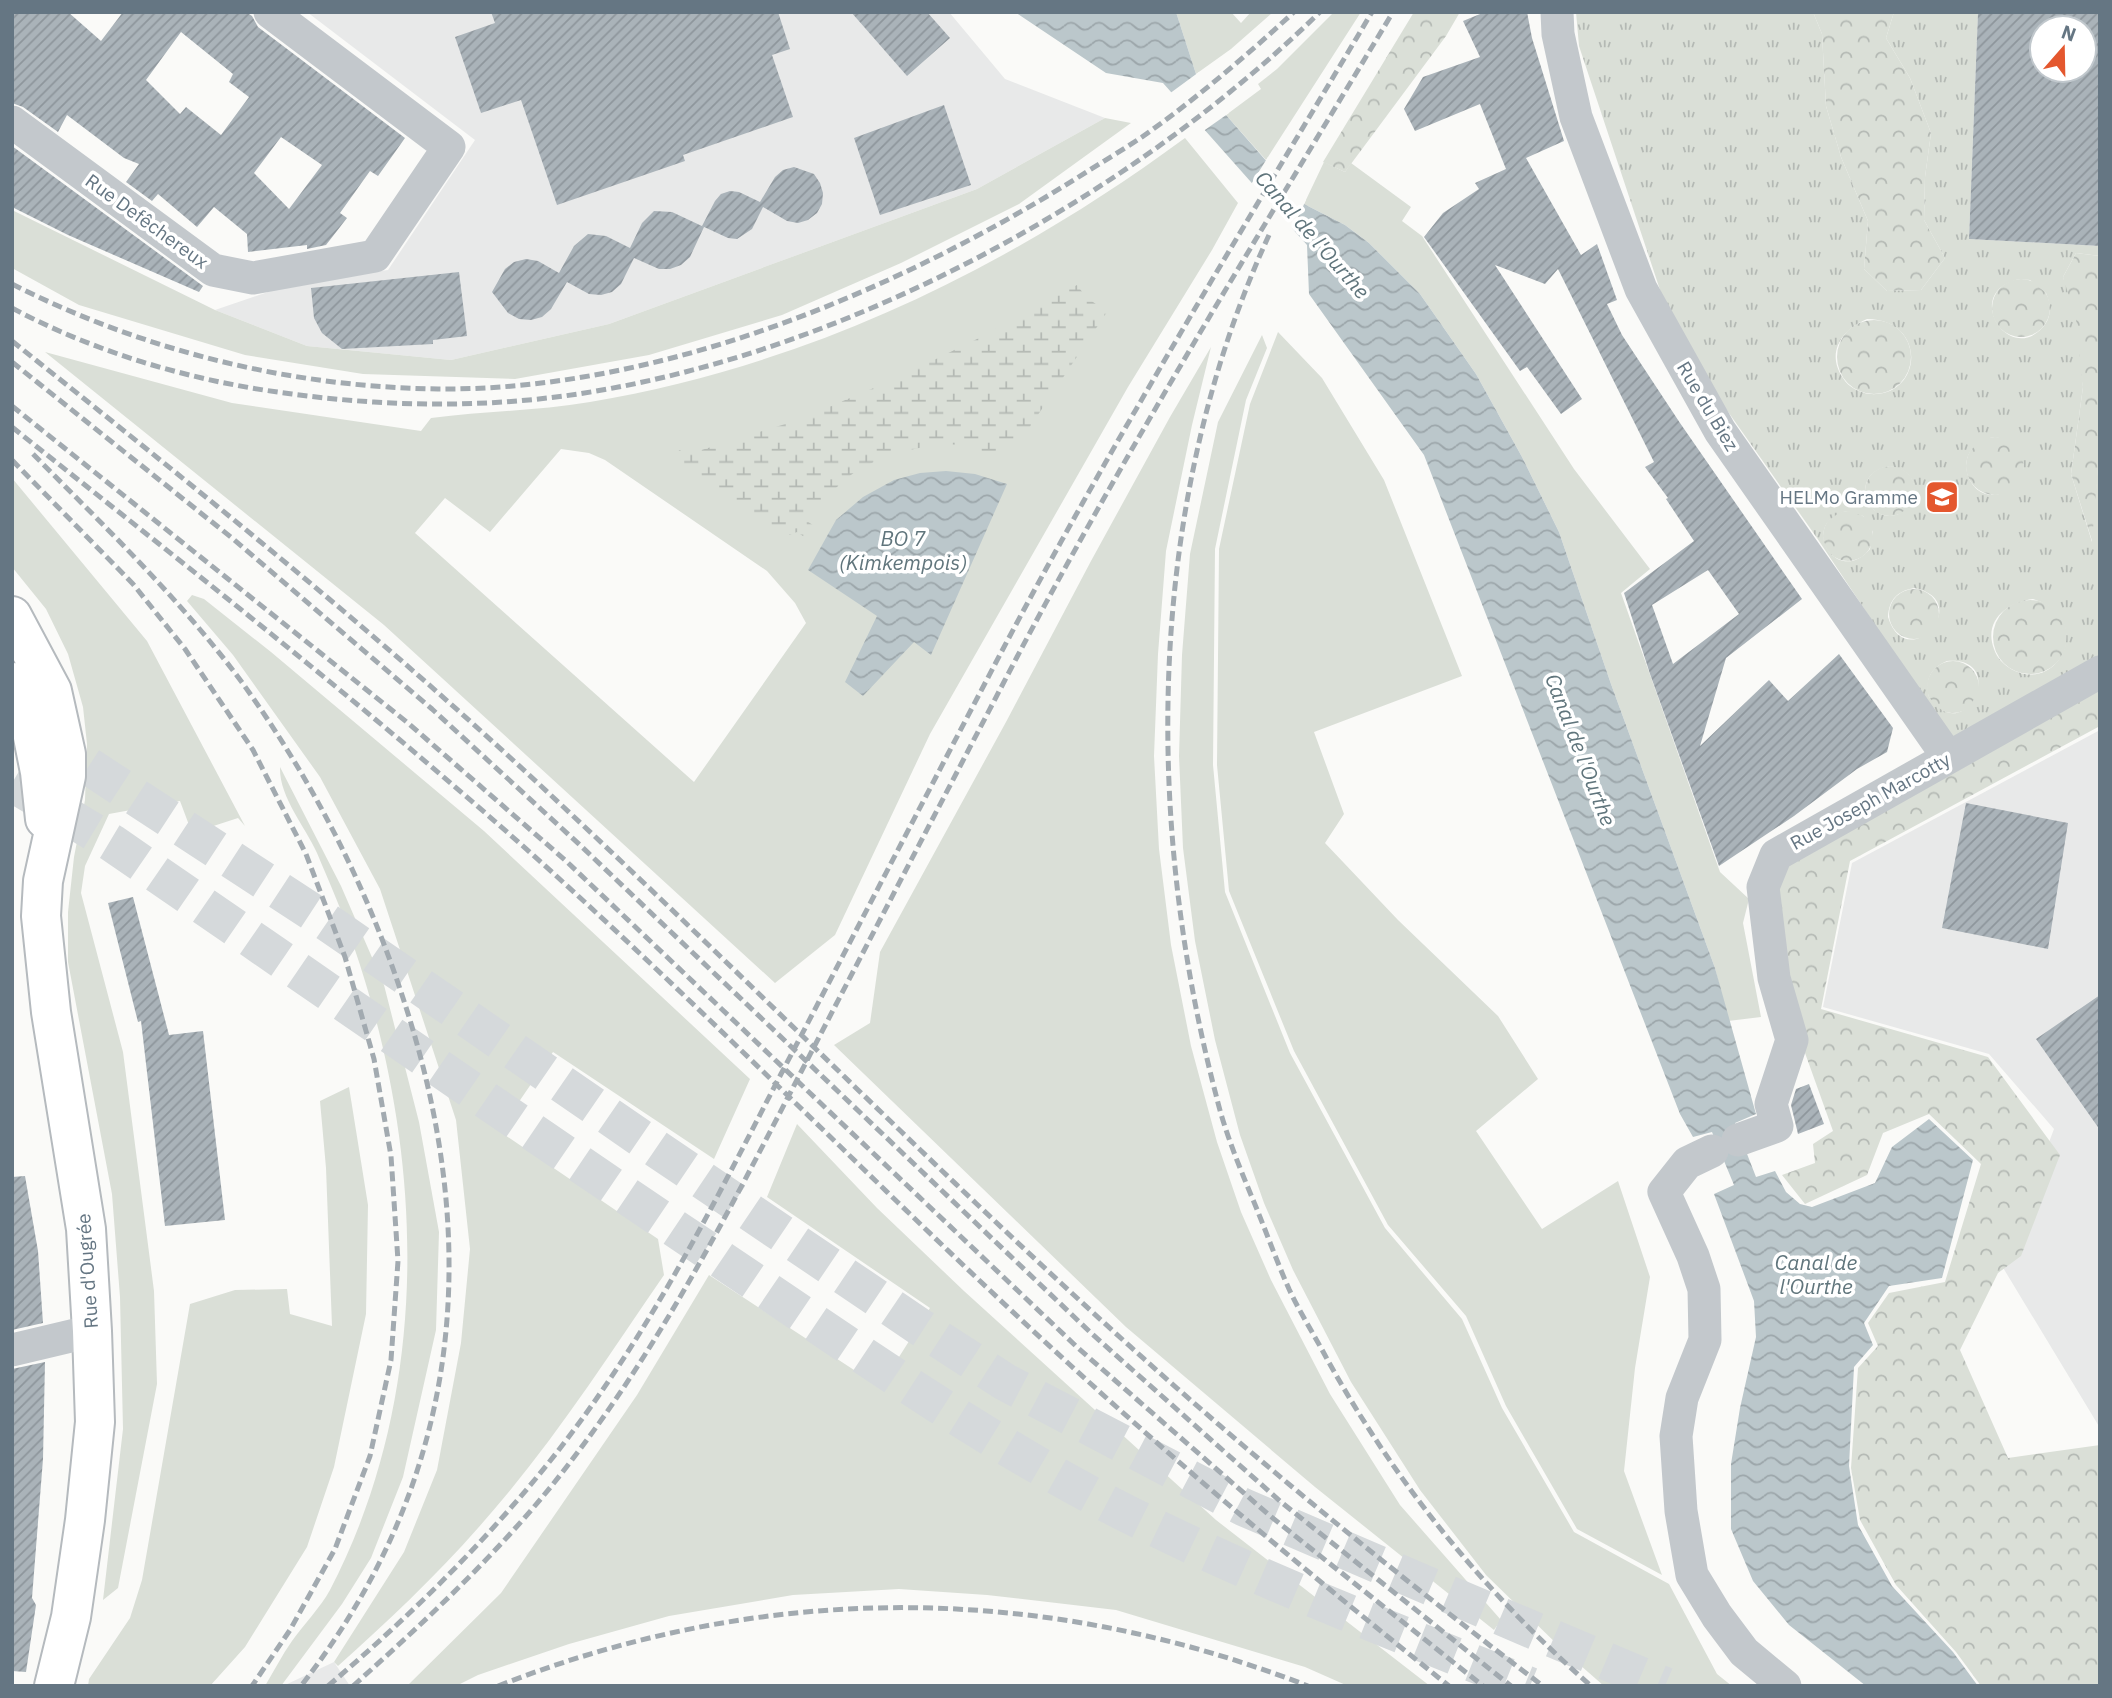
<svg xmlns="http://www.w3.org/2000/svg" width="2112" height="1698" viewBox="0 0 2112 1698" font-family="'IBM Plex Sans',sans-serif">
<defs>
<pattern id="forest-crowns" width="20" height="18" patternUnits="userSpaceOnUse" patternTransform="scale(1.75)"><rect width="20" height="18" fill="#dadfd7"/><path d="M2 6a3 3 0 1 1 6 0M12 15a3 3 0 1 1 6 0" fill="none" stroke="#b4b9b4"/></pattern>
<pattern id="wetland-marsh" width="20" height="14" patternUnits="userSpaceOnUse" patternTransform="scale(1.75)"><rect width="20" height="14" fill="#dadfd7"/><path d="M1 5h8M5 5V1M11 12h8M15 12V8" fill="none" stroke="#b4b9b4"/></pattern>
<pattern id="park-tufts" width="24" height="20" patternUnits="userSpaceOnUse" patternTransform="scale(1.75)"><rect width="24" height="20" fill="#dadfd7"/><path d="M3 7l-1-3M5 7V3M7 7l1-3M15 17l-1-3M17 17v-4M19 17l1-3" fill="none" stroke="#b4b9b4"/></pattern>
<pattern id="water-waves" width="16" height="10" patternUnits="userSpaceOnUse" patternTransform="scale(1.75)"><rect width="16" height="10" fill="#bbc7cb"/><path d="M0 5q4-4 8 0t8 0" fill="none" stroke="#9ca6aa"/></pattern>
<pattern id="building-hatch" width="6" height="6" patternUnits="userSpaceOnUse" patternTransform="scale(1.75)"><rect width="6" height="6" fill="#aab3b9"/><path d="M-1 1l2-2M0 6l6-6M5 7l2-2" fill="none" stroke="#8e969c"/></pattern>
</defs>
<rect width="100%" height="100%" fill="#fafaf8"/>
<!-- built -->
<path fill="#e8e9e9" d="M307,12H949L1005,79L1105,118L977,189L609,324L451,360L307,346L215,310L297,282L388,270L475,140Z
M2100,730V1428L2002,1266L2054,1129L1989,1054L1823,1007L1852,863Z
M334,1662L350,1686H283Z"/>
<!-- grass -->
<path fill="#dadfd7" fill-rule="evenodd" d="M1176,12H1231L1241,23L1251,12H1273L1231,49L1196,74Z
M1334,12H1361L1266,160L1226,115L1261,89L1258,84L1277,69Z
M1105,118L1131,123L1019,204L901,263L782,315L649,355L515,379L363,374L245,355L79,305L12,268V210L215,310L307,346L451,360L609,324L977,189Z
M1185,138L1238,203L1212,250L1128,387L930,734L835,935L775,983L384,625L45,352L232,403L421,431L431,418C484,411 538,411 590,402C809,365 1007,269 1185,138ZM561,449L589,453L605,460L767,571L795,603L806,623L694,782L415,533L445,498L490,532Z
M1324,162L1345,172L1351,163L1411,207L1402,221L1422,236L1574,469L1650,569L1621,593L1720,872L1749,899L1743,923L1761,1017L1728,1021L1715,968L1611,684L1559,532L1522,457L1476,374L1420,294L1369,243L1345,225L1304,204Z
M1278,332L1322,378L1384,480L1462,676L1314,732L1344,814L1325,843L1398,920L1498,1016L1538,1079L1476,1131L1542,1229L1618,1181L1650,1277L1635,1368L1624,1471L1662,1575L1577,1529L1506,1406L1466,1316L1388,1225L1294,1051L1229,891L1217,765L1219,549L1250,404Z
M1262,335L1267,348L1246,400L1215,549L1213,765L1225,892L1290,1053L1385,1228L1462,1319L1502,1408L1574,1532L1669,1584L1717,1674L1732,1686H1604L1564,1651L1486,1575L1420,1490L1351,1382L1293,1270L1264,1203L1240,1135L1215,1040L1195,941L1183,848L1179,756L1182,655L1190,554L1218,422Z
M1211,347L1192,425L1166,551L1158,654L1154,756L1159,849L1171,945L1191,1046L1217,1142L1241,1212L1271,1280L1330,1394L1400,1505L1501,1620L1494,1630L1315,1487L1126,1327L834,1045L870,1023L880,952L1006,722L1091,561L1170,417Z
M12,478L147,641L245,826L238,818L192,833L180,801L109,814L85,866L81,893L123,1052L154,1291L157,1384L118,1588L103,1600L123,1429L120,1297L112,1194L68,962V912L74,857L85,800L87,744L83,707L68,654L46,609L12,567Z
M192,595L204,599L271,652L484,831L750,1079L714,1159L553,1052L499,1131L658,1239L664,1275C605,1361 548,1450 478,1528C435,1577 387,1622 338,1666L334,1662L404,1552L437,1470L461,1343L470,1249L456,1120L380,889L320,777L233,655L187,601Z
M280,767L341,886L384,985L419,1122L439,1232L436,1330L403,1477L371,1558L342,1604L281,1686H265C274,1671 282,1655 292,1641C304,1624 320,1608 330,1590C433,1392 425,1154 354,947C344,915 330,884 317,853C305,826 279,797 280,767Z
M349,1087L368,1205L366,1314L334,1467L307,1547L245,1647L210,1686H88L89,1679L130,1618L142,1580L190,1304L235,1290L287,1289L290,1314L332,1326L326,1168L320,1101Z
M797,1124L877,1208L964,1291L1216,1520L1430,1686H1348L1305,1667L1116,1610L987,1595L899,1589L793,1595L669,1616L569,1644L478,1675L456,1686H407L501,1593L637,1395L709,1275L880,1387L930,1308L767,1197Z"/>
<!-- forest -->
<path fill="url(#forest-crowns)" d="M1414,12H1460L1446,36L1345,172L1323,162Z
M1813,12H1894L1886,38L1910,78L1931,133L1925,177L1924,220L1945,258L1921,290L1887,291L1864,269L1868,221L1841,157L1826,106L1822,34Z
M2076,253L2100,256V437L2093,544L2071,474L2083,387L2063,277Z
M1992 308a29 29 0 1 1 58 0a29 29 0 1 1-58 0Z
M1837 357a37 37 0 1 1 74 0a37 37 0 1 1-74 0Z
M1966 466a29 29 0 1 1 58 0a29 29 0 1 1-58 0Z
M1865 491a25 25 0 1 1 50 0a25 25 0 1 1-50 0Z
M1823 536a25 25 0 1 1 50 0a25 25 0 1 1-50 0Z
M1889 614a25 25 0 1 1 50 0a25 25 0 1 1-50 0Z
M1993 637a37 37 0 1 1 74 0a37 37 0 1 1-74 0Z
M1927 687a26 26 0 1 1 52 0a26 26 0 1 1-52 0Z
M2100,685V726L1850,861L1821,1009L1988,1057L2060,1155L2021,1256L1998,1273L1960,1350L2008,1458L2100,1445V1686H1981L1956,1652L1896,1585L1860,1520L1851,1468L1858,1368L1878,1346L1868,1323L1889,1293L1945,1282L1981,1164L1929,1114L1883,1133L1867,1175L1805,1204L1782,1175L1815,1163L1813,1144L1833,1131L1800,1039L1776,891L1785,861Z"/>
<!-- wetland -->
<path fill="url(#wetland-marsh)" d="M1077,285L1086,297L1107,312L1015,449C996,460 978,448 958,445C928,442 875,457 851,475C835,487 822,503 809,517L807,521L817,528L809,540L797,532L784,537L686,471L675,468L679,450L692,453L798,420L895,379L977,339Z"/>
<!-- park -->
<path fill="url(#park-tufts)" fill-rule="evenodd" d="M1576,12H1813L1822,34L1826,106L1841,157L1868,221L1864,269L1887,291L1921,290L1945,258L1924,220L1925,177L1931,133L1910,78L1886,38L1894,12H1978L1969,239L2100,246V256L2076,253L2063,277L2076,319L2083,387L2071,474L2092,542L2100,437V656L1951,739L1817,538L1676,338L1579,46ZM2020,279L2030,280L2046,293C2051,305 2052,318 2042,328C2008,365 1961,291 2020,279ZM1867,319C1929,320 1922,398 1870,394C1860,393 1848,387 1843,378C1825,352 1843,329 1867,319ZM1994,437C2012,440 2021,448 2024,466C2021,479 2017,487 2005,492C1969,509 1945,447 1994,437ZM1890,466C1941,475 1901,544 1867,503C1861,483 1870,469 1890,466ZM1847,511L1863,516L1873,532L1870,549C1837,588 1797,523 1847,511ZM1914,588C1976,600 1907,677 1888,617C1889,600 1897,591 1914,588ZM2033,599C2096,617 2059,696 2011,669C2003,664 1997,658 1994,649C1983,620 2008,602 2033,599ZM1947,661C2010,656 1965,750 1929,697C1925,680 1930,668 1947,661Z"/>
<!-- water -->
<path fill="url(#water-waves)" d="M1015,12H1176L1196,74L1226,115L1304,204L1345,225L1369,243L1420,294L1476,374L1522,457L1559,532L1611,684L1715,968L1756,1114L1735,1123L1756,1177L1775,1171L1786,1192L1800,1204L1812,1207L1875,1183L1892,1147L1929,1119L1973,1160L1942,1278L1889,1286L1864,1323L1873,1345L1854,1367L1849,1466L1858,1525L1892,1586L1953,1652L1978,1686H1866L1789,1625L1753,1581L1731,1529V1464L1740,1408L1756,1337L1754,1301L1714,1194L1734,1185L1712,1132L1693,1137L1680,1114L1424,455L1309,294L1307,245L1163,83L1106,73Z
M946,471L975,474L1007,484L931,655L914,642L863,696L845,682L877,616L808,570L836,520L863,497L894,480L920,473Z"/>
<!-- pier -->
<path fill="#fafaf8" d="M1199,72L1229,113L1202,132L1169,94Z
M1268,157L1306,200L1291,232L1250,186Z"/>
<!-- building -->
<path fill="url(#building-hatch)" fill-rule="evenodd" d="M12,12H68L101,41L123,12H246L252,16L258,27L405,138L378,176L370,171L340,213L347,218L326,245L307,249V245L248,252L247,234L214,207L197,227L158,194L152,201L126,182L139,164L124,158L67,115L58,132L23,107L12,103ZM181,32L233,74L229,82L249,97L221,135L186,107L180,114L146,80ZM281,137L322,165L289,209L254,173Z
M491,12H778L790,49L772,55L793,117L683,155L685,161L557,205L521,100L481,113L455,37L495,23Z
M851,12H927L950,38L907,76Z
M1485,12H1527L1532,38L1564,141L1526,158L1581,255L1597,244L1617,300L1607,304L1622,335L1680,423L1802,599L1726,658L1700,746L1769,680L1788,701L1839,654L1893,728L1887,752L1857,769L1794,816L1719,866L1650,674L1624,593L1694,541L1666,499L1668,498L1645,467L1654,462L1558,269L1545,284L1495,265L1582,399L1561,414L1527,367L1520,371L1424,237L1443,213L1479,189L1475,183L1506,169L1480,104L1415,131L1404,109L1423,77L1480,57L1463,21ZM1708,570L1739,614L1673,664L1652,605Z
M1978,12H2100V246L1969,239ZM2042,28H2084V70H2042Z
M944,105L971,185L880,215L854,138Z
M12,146L203,286L199,292L68,235L12,207Z
M794,167L814,174L820,183L823,193L822,204L817,213L808,220L798,223L787,221L763,207L752,229L737,239L728,238L702,226L715,201L721,194L730,191L739,192L760,202L775,177L783,170Z
M654,211L672,212L704,227L690,257L681,265L670,269H659L634,258L621,284L612,292L601,295L589,294L567,282L551,309L542,317L531,320L519,319L508,313L492,292L505,269L514,262L526,259L538,261L559,273L574,246L588,234L606,236L630,248L642,223Z
M459,272L467,336L433,340V344L342,349L322,333L314,318L311,288Z
M1966,803L2068,823L2048,949L1942,928Z
M133,897L169,1035L203,1031L225,1220L165,1226L141,1021L138,1022L108,903Z
M2100,995V1130L2036,1039Z
M1809,1084L1824,1124L1798,1134L1791,1105L1796,1089Z
M25,1176L38,1251L43,1323L12,1330V1177Z
M45,1362L43,1459L32,1598L36,1605L26,1672L12,1671V1369Z"/>
<g fill="none" stroke-linecap="round" stroke-linejoin="round">
<!-- highway-tunnel -->
<path stroke="#d5d9db" stroke-width="38" stroke-dasharray="38 19" stroke-linecap="butt" d="M41,735L321,918L658,1150L920,1327L1005,1382L1243,1507L1665,1686
M12,783L112,843C313,981 513,1120 716,1256C845,1343 972,1433 1110,1505C1245,1575 1389,1629 1530,1686"/>
<!-- major casing -->
<g stroke="#b5babe" stroke-width="42">
<path id="major" d="M12,616L52,691L66,754V776L43,881L41,916L51,1012L86,1229L92,1331L95,1422L85,1520L71,1617L54,1686
M12,682L26,702L40,772L45,819"/>
</g>
<!-- minor -->
<path stroke="#c3c8cc" stroke-width="33" d="M1557,12L1558,34L1576,117L1641,289L1720,431L1948,757
M12,122L213,270L253,278L375,256L449,147L270,12
M1738,1140L1777,1126L1771,1104L1792,1040L1774,978L1763,887L1776,855L2100,672
M1712,1151L1687,1163L1664,1192L1693,1256L1704,1289L1705,1340L1682,1398L1676,1436L1681,1511L1692,1575L1717,1616L1744,1652L1785,1686
M12,1350L92,1331"/>
<!-- major -->
<use href="#major" stroke="#fff" stroke-width="38"/>
<!-- rail -->
<path stroke="#a2aab0" stroke-width="5" stroke-dasharray="10 5" stroke-linecap="butt" d="M1269,235C1147,501 1143,815 1216,1095C1225,1133 1241,1171 1256,1207C1267,1234 1277,1262 1289,1289C1300,1313 1315,1336 1327,1359C1397,1485 1483,1591 1591,1686
M12,284C144,351 290,387 438,389C659,391 893,293 1077,178C1099,164 1121,151 1142,137C1196,99 1246,56 1294,12
M12,308C98,354 196,382 292,394C382,406 473,408 564,396C835,359 1125,202 1320,12
M12,341C183,478 354,614 515,762C714,945 902,1138 1101,1320C1242,1449 1390,1570 1543,1686
M12,362L232,538L432,709L581,846L1091,1333L1281,1502L1511,1686
M12,406L408,723L565,860L1078,1348L1269,1515L1483,1686
M12,427C195,573 379,716 553,873C728,1032 893,1203 1068,1363C1190,1475 1319,1582 1449,1686
M33,454C105,527 180,599 241,681C311,778 366,884 403,998C484,1244 463,1478 301,1686
M12,460L133,584L185,649L253,750L306,854L345,957L374,1059L391,1156L398,1261L391,1360L370,1456L335,1549L290,1630L252,1686
M328,1686C429,1600 524,1504 599,1395C670,1293 724,1184 781,1074C852,939 922,803 993,668C1110,444 1243,229 1372,12
M353,1686C430,1617 505,1547 568,1465C663,1342 730,1209 801,1072C873,933 945,795 1017,657C1133,437 1265,225 1393,12
M498,1686C765,1581 1041,1582 1308,1686"/>
</g>
<!-- icons -->
<defs>
<g id="school-square" transform="scale(1.75)"><rect x="-9" y="-9" width="18" height="18" rx="4" fill="#e4572e" stroke="#fff"/><path d="M0-5L7-2L0 1L-7-2ZM-4 1L0 2.5L4 1V4Q0 6-4 4Z" fill="#fff"/></g>
</defs>
<g fill-rule="evenodd">
<use href="#school-square" x="1942" y="497"/>
</g>
<g text-anchor="middle" stroke-width="7" stroke-linejoin="round" paint-order="stroke">
<!-- street labels -->
<g font-size="19" fill="#657683" stroke="#fff">
<text transform="translate(147 221) rotate(36)" y="7">Rue Defêchereux</text>
<text transform="translate(1708 406) rotate(59)" y="7">Rue du Biez</text>
<text transform="translate(1870 801) rotate(-29)" y="7">Rue Joseph Marcotty</text>
<text transform="translate(87 1271) rotate(-94)" y="7">Rue d'Ougrée</text>
</g>
<!-- poi labels -->
<g font-size="19" fill="#657683" stroke="#fff" text-anchor="end">
<text x="1918" y="504">HELMo Gramme</text>
</g>
<!-- water labels -->
<g font-size="21" font-style="italic" fill="#60757c" stroke="#fff">
<text transform="translate(1312 235) rotate(49)" y="7">Canal de l'Ourthe</text>
<text x="903" y="546">BO 7<tspan x="903" dy="24">(Kimkempois)</tspan></text>
<text transform="translate(1580 750) rotate(69)" y="7">Canal de l'Ourthe</text>
<text x="1816" y="1270">Canal de<tspan x="1816" dy="24">l'Ourthe</tspan></text>
</g>
</g>
<!-- border -->
<rect width="2112" height="1698" fill="none" stroke="#657683" stroke-width="28"/>
<!-- north arrow -->
<g transform="translate(2063 49) rotate(20)"><circle r="33" fill="#ffffff" stroke="#c1c8cd" stroke-width="2"/>
<path d="M0-5L12 26L0 18L-12 26Z" fill="#e4572e"/>
<text y="-10" font-size="19" font-weight="bold" text-anchor="middle" fill="#657683">N</text>
</g>
</svg>
